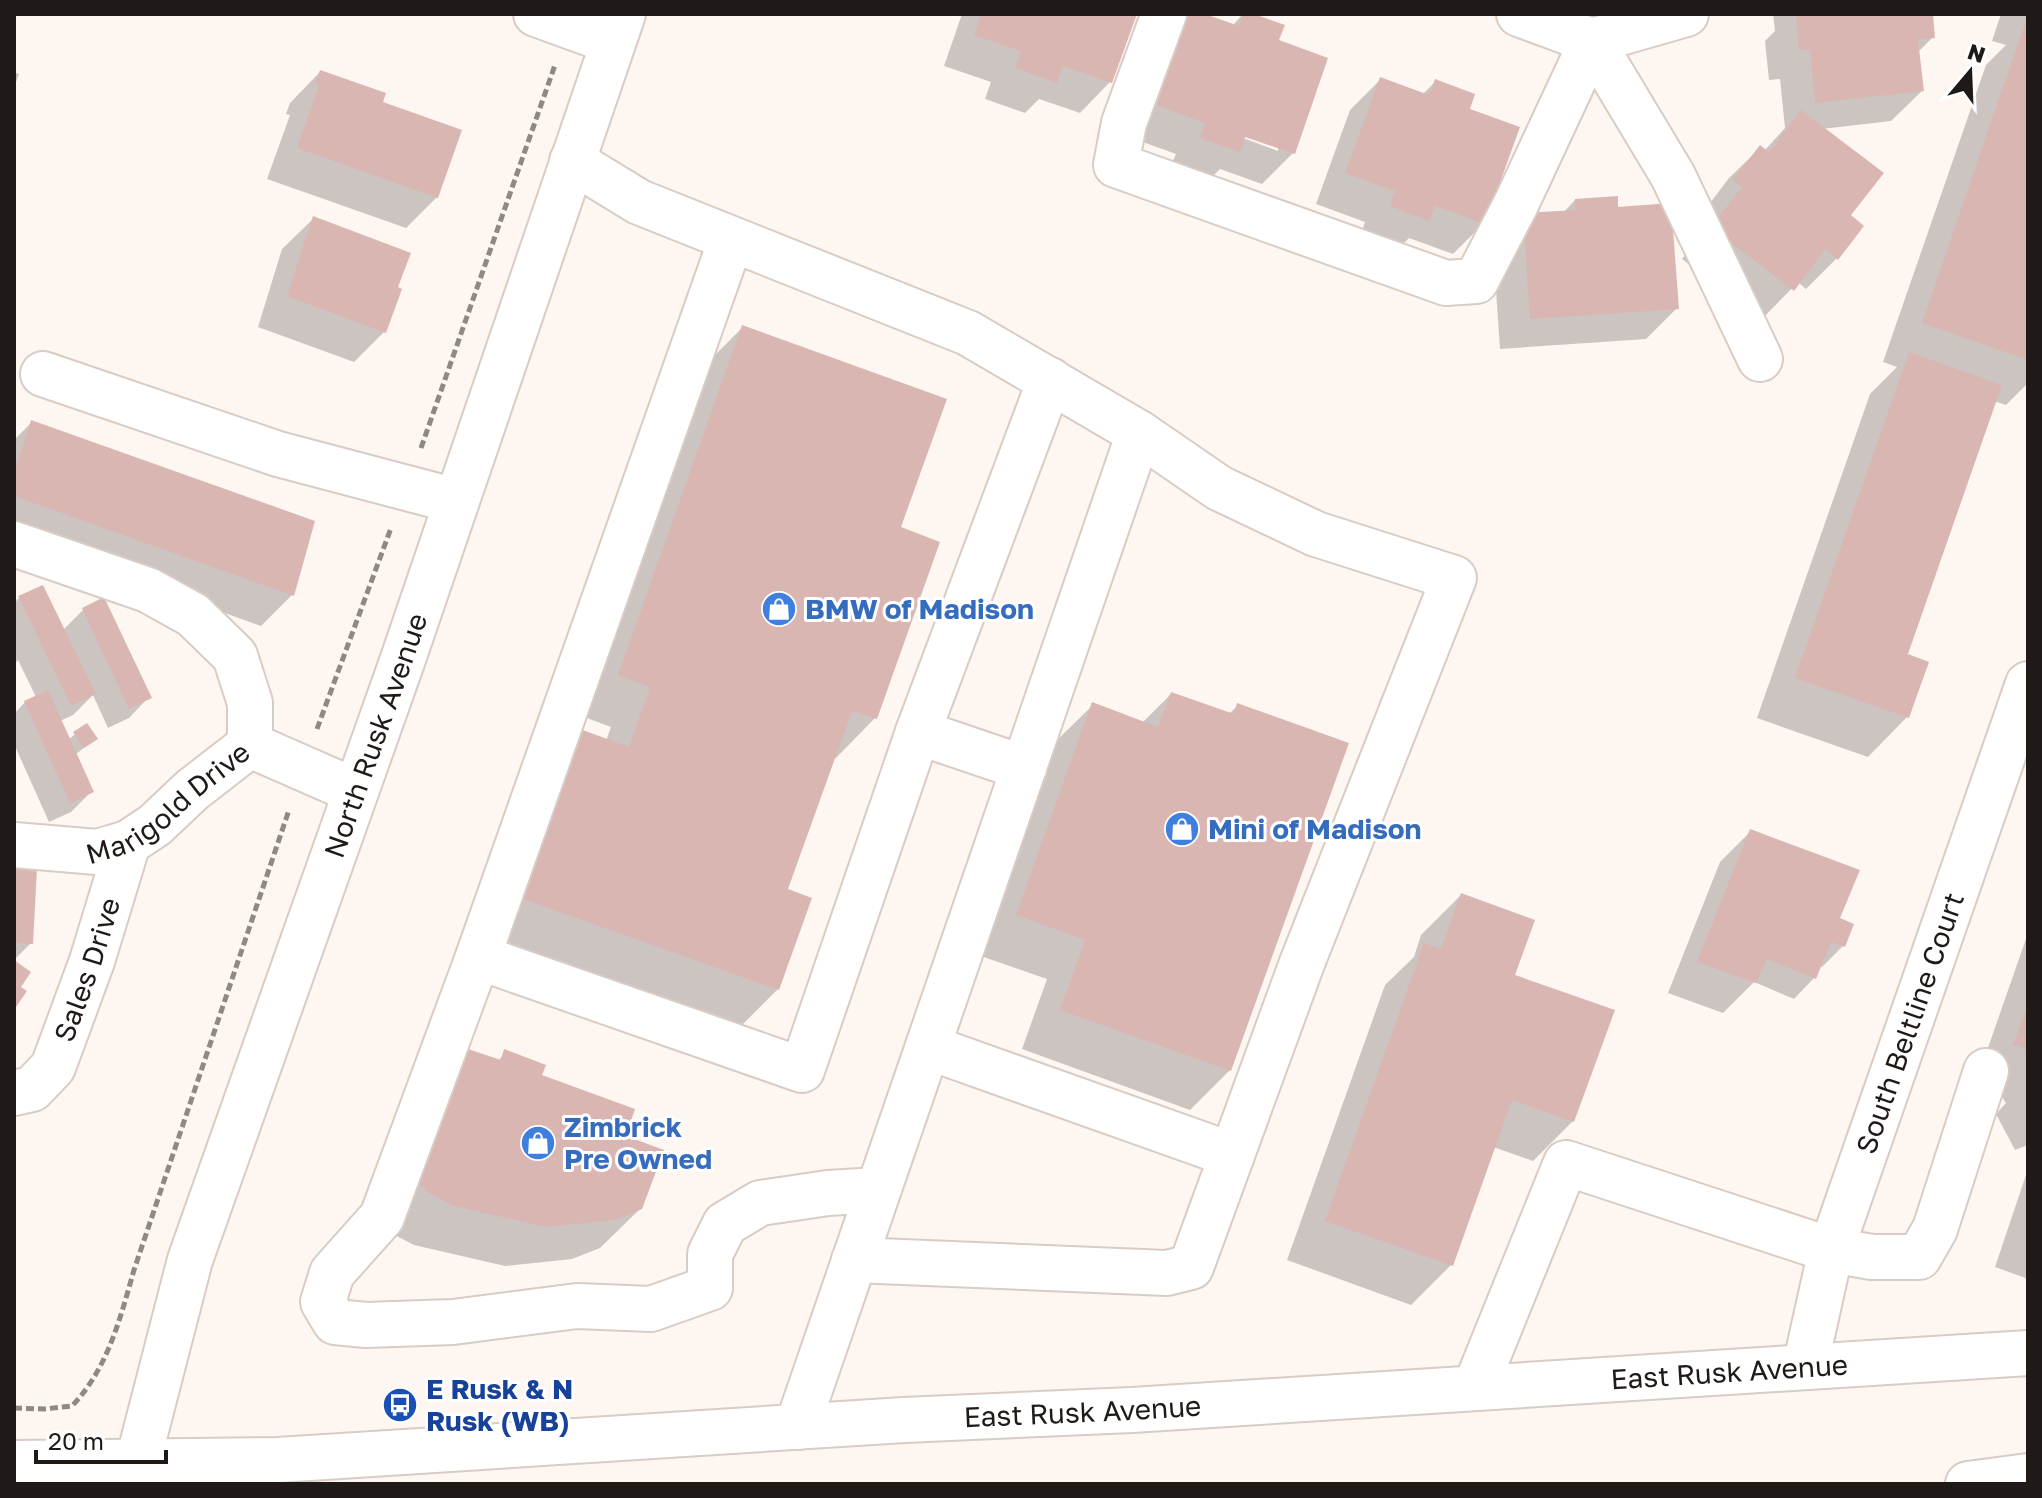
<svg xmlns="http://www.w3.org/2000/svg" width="2042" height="1498" viewBox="0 0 2042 1498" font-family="'Golos Text',sans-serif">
<rect width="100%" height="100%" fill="#fef6f1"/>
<!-- shadow -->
<path fill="#0003" fill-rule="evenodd" d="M962,14H1134L1110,82L1080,113L1039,99L1025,113L985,99L991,82L944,66Z
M1187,14H1199L1232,26L1243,14H1248L1277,41L1326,59L1293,153L1262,184L1220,169L1207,182L1170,168L1176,154L1126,136L1160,41ZM1236,131L1278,146V151L1235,135Z
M1773,14H1931L1933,37L1918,52L1922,91L1891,121L1822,129L1848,215L1837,258L1806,289L1798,282L1761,320L1682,259L1713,218L1704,211L1729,178L1760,148L1764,151L1785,128L1780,79L1769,80L1765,41L1775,31Z
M2001,14H2028V383L2006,405L1994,401L1905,656L1907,717L1868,757L1757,718L1870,394L1897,367L1883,362L1986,65L2006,45L1992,41Z
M14,72L19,74L14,88Z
M320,72L380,103L437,197L406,228L267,179L290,115L286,114L290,103Z
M1381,79L1423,94L1435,82L1467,111L1484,223L1453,254L1409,238L1396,251L1360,237L1365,222L1316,204L1350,110Z
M1575,200L1617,209L1677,308L1646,339L1500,349L1493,246L1563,213Z
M313,219L395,289L384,332L354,362L258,327L282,249Z
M743,327L898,529L875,718L836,758L833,757L785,891L778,989L738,1029L482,938L606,741L611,727L579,715L703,367Z
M31,423L313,522L292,595L261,626L14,537V440Z
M19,598L63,630L83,610L103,600L149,697L129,718L108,728L93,695L73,715L60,721L68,740L75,734L95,739L75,755L91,792L71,812L49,822L14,744V714L25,702L36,697L18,660L14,665V603Z
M1171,694L1229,714L1238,705L1230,1070L1190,1110L1022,1049L1047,979L978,955L1053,744L1093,705L1142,723Z
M1751,831L1837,919L1843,946L1822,967L1819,966L1814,978L1794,999L1754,982L1723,1013L1668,993L1720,862Z
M14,868L31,943L14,960Z
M1461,895L1513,976L1573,1121L1533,1161L1493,1147L1451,1265L1411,1305L1287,1260L1385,985L1414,957L1421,935Z
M2028,933V1145L2015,1150L1996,1114L2006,1103L2000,1094L1975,1085Z
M505,1052L540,1077L641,1208L600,1248L572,1259L505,1266L414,1245L389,1232L378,1223Z
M2028,1169V1279L1995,1267Z"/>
<!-- building -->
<path fill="#dab6b2" d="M981,14H1137L1112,83L1063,66L1057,83L1015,68L1021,51L974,35Z
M1188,14H1205L1239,26L1243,14H1254L1285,25L1279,40L1328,58L1295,154L1245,137L1240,152L1200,138L1205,123L1156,105Z
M1796,14H1933L1935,38L1918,40L1924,91L1815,103L1810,49L1799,50Z
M2025,23H2028V360L1922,323Z
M320,70L386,93L383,102L462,130L438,198L297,148L319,85L315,83Z
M1380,77L1429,95L1435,79L1475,94L1470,109L1520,127L1485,224L1435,206L1429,221L1390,206L1395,191L1345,173Z
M1801,110L1884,173L1851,215L1864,226L1838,260L1825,249L1794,291L1711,227L1742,187L1733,180L1760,145L1769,152Z
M1618,196V207L1671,203L1679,309L1530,319L1523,213L1575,210V199Z
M313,216L411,253L398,287L402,289L386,333L287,296Z
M742,325L947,399L901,527L940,542L877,719L852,711L788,889L812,898L779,990L520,898L580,729L629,747L650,687L618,675Z
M1909,352L2002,385L1908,654L1929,662L1909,718L1795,678Z
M31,420L315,521L294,596L14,496V473Z
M43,585L96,694L71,706L18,596Z
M104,597L152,698L129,709L82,608Z
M48,690L94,792L70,803L24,701Z
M1171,692L1234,714L1237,703L1349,743L1231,1071L1060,1010L1085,940L1016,915L1092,702L1158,727Z
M87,723L98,739L84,748L73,732Z
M1750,829L1860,870L1840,918L1854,924L1845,947L1831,942L1816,979L1767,959L1756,983L1697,962Z
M14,866L37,868L33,944L14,943Z
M1461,893L1535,920L1515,975L1615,1010L1574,1122L1512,1100L1453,1266L1325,1221L1424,943L1441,949Z
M14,960L31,972L21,987L27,991L14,1010Z
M2028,1004V1050L2013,1045Z
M465,1048L501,1060L504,1049L546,1065L542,1075L635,1109L626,1136L664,1150L642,1209L614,1220L546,1227L454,1206L429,1193L417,1182Z"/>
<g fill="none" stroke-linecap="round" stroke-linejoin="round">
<!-- minor casing -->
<g stroke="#d8ccc4" stroke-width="48">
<g id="minor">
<path d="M536,14L613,42"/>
<path d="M1164,14L1124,123L1116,165L1446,283L1476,281L1516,204L1592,41L1673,176L1760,359"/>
<path d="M1519,14L1592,41L1686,14"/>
<path d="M572,161L639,202L968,333L1139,433L797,1427"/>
<path d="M731,240L478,957L802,1070L918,732L1024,768"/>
<path d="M43,374L278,454L456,501"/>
<path d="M14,544L148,590L193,615L235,656L250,703V745"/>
<path d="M918,732L1050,380"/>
<path d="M250,745L355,791"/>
<path id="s1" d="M14,845L97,852L128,843L155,825L192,790L250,745"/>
<path d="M478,957L382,1217L332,1273L323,1302L335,1322L366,1325L453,1322L577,1306L651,1309L710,1288V1254L725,1224L760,1203L828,1193L878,1190"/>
<path d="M928,1047L1232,1155"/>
<path id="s2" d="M14,1093L32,1089L53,1067L92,961L128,843"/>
<path d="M854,1260L1167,1273L1191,1267L1302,963L1454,578L1316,534L1219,488L1139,433"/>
<path id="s3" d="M1805,1367L1831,1250L2028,684"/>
<path d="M1475,1388L1566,1163L1831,1250L1872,1257H1919L1935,1229L1986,1071"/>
<path id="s4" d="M138,1461L190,1260L403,659L623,14"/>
<path id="s5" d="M14,1463L278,1460L904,1420L1132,1410L2028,1353"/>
</g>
</g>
<!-- highway casing -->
<g stroke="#d8ccc4" stroke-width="48">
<path id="highway" d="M1968,1484L2028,1476"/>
</g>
<!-- path -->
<path stroke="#8f8985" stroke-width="5" stroke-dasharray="8 4" stroke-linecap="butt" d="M421,448L555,65
M317,729L391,528
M14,1408L44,1409L72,1406C108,1368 120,1319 134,1270L289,810"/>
<!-- minor -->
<use href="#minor" stroke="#fff" stroke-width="44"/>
<!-- highway -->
<use href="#highway" stroke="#fff" stroke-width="44"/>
</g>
<!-- icons -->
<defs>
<g id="shop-disc" transform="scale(1.8)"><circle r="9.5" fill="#3f7fe0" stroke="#fff"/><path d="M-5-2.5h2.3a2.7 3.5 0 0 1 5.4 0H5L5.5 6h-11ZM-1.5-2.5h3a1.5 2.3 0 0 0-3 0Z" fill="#fff"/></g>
<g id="bus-disc" transform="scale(1.8)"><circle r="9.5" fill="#1a4fb4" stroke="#fff"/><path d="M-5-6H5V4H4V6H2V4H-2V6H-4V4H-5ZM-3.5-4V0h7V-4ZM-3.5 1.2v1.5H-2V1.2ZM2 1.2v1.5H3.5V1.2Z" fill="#fff"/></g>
</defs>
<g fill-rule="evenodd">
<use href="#shop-disc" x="779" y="609"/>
<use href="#shop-disc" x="1182" y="829"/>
<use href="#shop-disc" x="538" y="1143"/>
<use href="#bus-disc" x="400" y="1405"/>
</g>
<g text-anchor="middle" stroke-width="6" stroke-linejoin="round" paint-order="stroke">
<!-- shop labels -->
<g font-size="28" font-weight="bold" fill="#366cbe" stroke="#fff" text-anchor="start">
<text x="805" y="619">BMW of Madison</text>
<text x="1208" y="839">Mini of Madison</text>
<text x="564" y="1137">Zimbrick<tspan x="564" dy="32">Pre Owned</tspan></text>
</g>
<!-- street labels -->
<g font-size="28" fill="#1f1a17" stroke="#fff">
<text dy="10" stroke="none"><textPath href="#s4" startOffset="764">North Rusk Avenue</textPath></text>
<text dy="10" stroke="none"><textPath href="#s1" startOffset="170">Marigold Drive</textPath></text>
<text dy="10" stroke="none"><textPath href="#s2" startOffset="152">Sales Drive</textPath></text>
<text dy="10" stroke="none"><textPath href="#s3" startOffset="360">South Beltline Court</textPath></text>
<text dy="10" stroke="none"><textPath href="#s5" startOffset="1718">East Rusk Avenue</textPath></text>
<text dy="10" stroke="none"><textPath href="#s5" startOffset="1070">East Rusk Avenue</textPath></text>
</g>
<!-- transit labels -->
<g font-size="28" font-weight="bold" fill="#164399" stroke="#fff" text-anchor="start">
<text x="426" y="1399">E Rusk &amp; N<tspan x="426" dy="32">Rusk (WB)</tspan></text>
</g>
</g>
<!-- border -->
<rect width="2042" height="1498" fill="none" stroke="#1f1a17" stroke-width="32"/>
<!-- north arrow -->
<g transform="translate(1970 72) rotate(19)" stroke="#ffffff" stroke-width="6" paint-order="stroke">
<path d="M0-6L14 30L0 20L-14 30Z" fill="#1f1a17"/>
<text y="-12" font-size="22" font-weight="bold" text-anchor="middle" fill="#1f1a17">N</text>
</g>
<!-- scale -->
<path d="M36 1450v12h130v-12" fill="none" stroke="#1f1a17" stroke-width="4"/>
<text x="48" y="1450" font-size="24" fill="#1f1a17" stroke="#ffffff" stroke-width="6" paint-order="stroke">20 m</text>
</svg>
